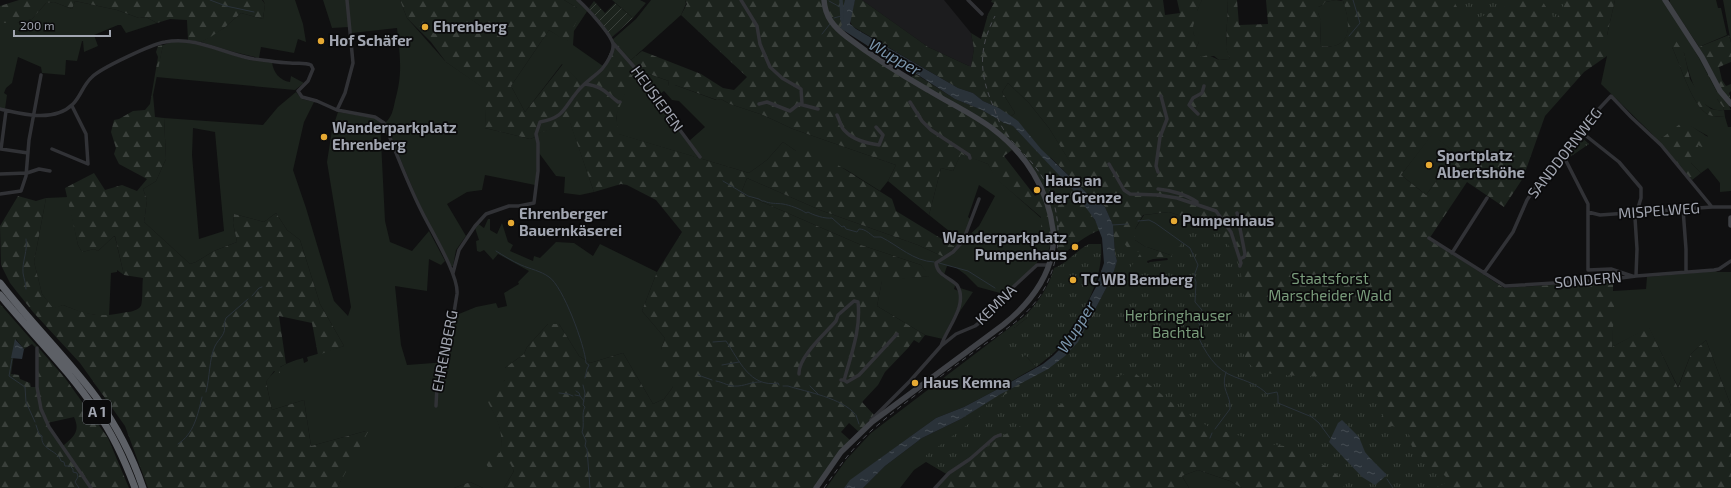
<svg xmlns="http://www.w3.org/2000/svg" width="1731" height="488" viewBox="0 0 1731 488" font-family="'Exo 2',sans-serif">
<defs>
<pattern id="forest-firs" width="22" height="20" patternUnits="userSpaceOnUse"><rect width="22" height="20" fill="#1c231d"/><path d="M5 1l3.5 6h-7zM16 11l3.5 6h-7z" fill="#3a403b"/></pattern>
<pattern id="park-tufts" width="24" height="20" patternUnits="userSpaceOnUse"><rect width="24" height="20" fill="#1c231d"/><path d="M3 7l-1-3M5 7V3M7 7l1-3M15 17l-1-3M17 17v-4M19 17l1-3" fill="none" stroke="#3a403b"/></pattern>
<pattern id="garden-furrows" width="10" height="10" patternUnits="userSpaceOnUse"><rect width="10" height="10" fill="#1c231d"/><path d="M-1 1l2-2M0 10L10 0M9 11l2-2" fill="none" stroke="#3a403b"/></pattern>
<pattern id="water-ripples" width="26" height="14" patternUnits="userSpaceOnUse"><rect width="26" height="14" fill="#2a3239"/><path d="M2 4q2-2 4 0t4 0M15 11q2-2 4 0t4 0" fill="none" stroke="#464d53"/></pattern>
</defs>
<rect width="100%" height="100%" fill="#101011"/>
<!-- built -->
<path fill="#1c1c1e" d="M862,0H944L971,33L974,49L971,67L928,47Z"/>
<!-- grass -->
<path fill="#1c231d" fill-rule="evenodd" d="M263,0H295L303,24L306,42L298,39L294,53L261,47L259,58L234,52L201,42L224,28L241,13L263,19L265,4Z
M323,0H400L407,18L446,62L487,90L485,128L530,139L535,137V134L570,122L594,192L580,195L564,193L565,177L556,176L539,153L535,185L485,175L482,190L467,192L447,204L466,236L456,250L453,266H451L421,208L385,123C392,117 393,110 395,101C403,73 400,57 397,28L352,33L349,27L332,28Z
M564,0H577L588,10L574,31L573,45L603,66L582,85L562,64L525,112L511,86L549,30L567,41L577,8Z
M612,0H640L646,3L633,18Z
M651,0H685L686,4L681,15L631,60L612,40L636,19Z
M1202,0H1228L1226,47L1230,59L1219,60L1214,56L1201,57L1196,48L1199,42C1196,38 1193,35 1193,31C1192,23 1198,6 1202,0Z
M1336,0L1343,1C1351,23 1354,51 1320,46L1321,21L1318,13V7L1323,5L1325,2Z
M1615,0H1663L1694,49L1717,92V99L1724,108L1723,111C1719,110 1714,110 1711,108C1696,102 1687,67 1684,53L1672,47C1680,63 1692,107 1709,115C1713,117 1720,116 1725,117L1728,127H1731V191L1720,192V183L1708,168L1701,173L1691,163L1697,144L1708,136L1690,126L1662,138L1652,134L1601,84L1607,56V35Z
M1670,0H1716L1718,8H1721L1727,35L1699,47L1670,3Z
M1723,0H1731V43Z
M75,1L117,10L139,18L146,17L157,23L126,33L121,25H118L94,35L98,46L84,52L83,41H82L77,61L66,60L65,75L42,73L41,67L18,57L12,83L6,88L4,93L7,95L5,109L0,108V23H17L32,19L46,3L54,2L72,9Z
M175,41L201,45L249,60L272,62C273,72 280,81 290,82L291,76L304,83L295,90L156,77L163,45Z
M634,69L669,81L668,86L675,85L716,100L721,99L730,104L763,115L793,129L896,165L888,181L880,191L845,169L796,151L783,142L767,160L749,173L618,134L616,115ZM664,91L672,100L679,101L705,127L689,141L657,96Z
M1008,83L1029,103L1049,128L1071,163C1064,161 1055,160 1049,157C1034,148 1028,126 1010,117L1015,113L1002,92Z
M296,92L302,99L314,102L304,122L293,170L306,208L334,301L348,316L351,307L327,162L332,130L338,112L375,118L380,121L385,221L390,242L412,251L429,231L445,261L441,265L429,259L427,291L395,286L401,345L407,365L447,362L454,316L476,307L496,303L498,308L507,306L504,293L519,284L518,282L529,271L498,254L493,260L484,250L480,252L477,251L476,241L479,240L475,228L477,223L484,228L488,219H490V230L497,234L502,223L508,242L513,245L510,251L533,261L534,256L540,258L556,242L574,243L593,256L600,244L657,272L642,311L665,338L661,350L673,387L664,399L653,404L623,353L590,363L579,356L559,324H548L527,347L524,354L505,368V380L490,406C499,420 504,436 501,453L510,462L514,471L504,488H483L470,482L454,488H337L366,431L311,446L304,400L272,410L266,382C276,367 286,363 303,358L304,363L308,361L307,357L344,346L320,304L300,240L287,230L276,213L264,222L234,214L233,223L237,242L214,251L196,262L190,264L144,222L147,200L143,189L156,181L166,159L164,118L263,125L278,107ZM193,128L215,132L224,231L199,239L192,155Z
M1432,134L1457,154L1426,195L1401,175Z
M961,153L988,164L996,178L1041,218V231L1053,237L1048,252L1040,255L1036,265L1007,292L1002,289L1000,293L978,287L966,275L955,267L947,266L944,275L937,265L945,258C940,257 935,262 935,266L943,277L955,284L956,286H955L954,289L958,291C965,303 947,326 943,339L925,335L877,306L882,280L929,276L921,265L861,245L741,193L747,178L820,210L918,245L944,257L955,247L943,240L949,231L929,215L941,168L953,171ZM979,185L995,196L979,226L964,240L972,220L968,217Z
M68,197L78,245L82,252L94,249L98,251L114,236L115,237L124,275L117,270V272L111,273L109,317L83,313L63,305L53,309L42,294L34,262L46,198Z
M1169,212L1198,221L1213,228L1173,256L1144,246L1135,240V229L1144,215Z
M1716,271L1717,272H1731V406L1706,340L1691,354L1678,387L1649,328L1612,347L1613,291L1646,289L1647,277Z
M960,288L973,292L956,317L961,293Z
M1025,316L1027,318L1014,328L1025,355L1036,367L998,389L964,407L936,418L851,480L844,488H826L846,460L871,433Z
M961,419V441L948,475L926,462L914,470L900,488H863L885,466L922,438Z
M1198,470L1230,481L1242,488H1189L1182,476Z"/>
<!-- forest -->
<path fill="url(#forest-firs)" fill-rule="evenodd" d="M19,0H262L265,4L263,19L241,13L224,28L209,38L201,42L188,40L187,20L170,19L157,23L146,17L139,18L117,10L75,1L72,9L54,2L46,3L32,19L17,23H0V6Z
M400,0H564L577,8V20L567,42L549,30L511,86L525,112L563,64L583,86C600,73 606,65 613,44L616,43L631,60L642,51L701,74L723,88L734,90L747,77L681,15L687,4L685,0H845L842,25L841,28L845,31L844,35L910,79L914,73L955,99L982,110L1004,123L1013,126C1040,155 1084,194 1100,230C1083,236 1070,249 1056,260L1059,237H1053L1041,231V217L995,178L988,164L961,154L953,171L941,168L929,215L888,181L896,165L793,129L763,115L730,104L721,99L717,100L675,85L672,88L668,86L669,81L635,69L616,116L619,134L749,173L767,160L783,142L796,151L806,145L892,199L896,211L955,247L944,257L918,245L820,210L747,178L741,193L861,245L921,265L930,276L882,281L877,306L925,335L919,343L914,340L908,348L885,372L878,385L862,402L874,415L859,432L849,423L841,432L850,440L815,488H504L514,471L510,463L492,473L484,461L494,451L500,453C505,432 496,418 487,400L505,380V368L524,354L527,347L548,324H559L579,356L590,363L623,353L653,404L664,399L673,387L655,367L665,338L642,311L657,272L682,232L656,200L627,185L621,184L594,192L570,123L536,134L535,137L530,139L485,128L486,90L446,62L431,42L407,18ZM1012,150L1033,173L1042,193L1035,196L1004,156Z
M855,0H862L928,47L971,67L974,49L971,33L981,39L988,14L994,3L991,2L992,0H1163L1165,15L1180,13L1177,0H1202L1197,11L1199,17C1193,21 1192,28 1194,35L1198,38L1199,42L1196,48L1200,52L1201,57L1208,55L1219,60L1230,59L1226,48L1228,0H1237L1239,25L1268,24L1266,0H1336L1325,2L1323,5L1318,7V13L1321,20L1320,46C1353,51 1351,24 1343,1L1341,0H1615L1607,35V56L1584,72L1545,116L1523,178L1504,207L1467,182L1429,239L1504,288L1613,281V291H1615L1612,347L1649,327L1678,388L1691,354L1706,340L1731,406V488H1242L1230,481L1198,470L1182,476L1189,488H935L948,474L961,441V419L1078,342L1112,277L1117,261L1115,254L1113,225L1105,207L1098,200L1092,198L1050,157L1070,162L1049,128L1029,103L1008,83L1002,92L1015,113L1010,117L999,108L983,101L973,93L958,88L852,26L850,20ZM1432,135L1457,154L1426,195L1401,175ZM1169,212L1198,221L1212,228L1246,379L1173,256L1144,246L1135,240V229L1143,215ZM1167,258L1168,259L1166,262L1149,268L1147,261L1153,259Z
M1729,35L1731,43V62L1719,67L1722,80L1726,86L1731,84V91L1729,93L1731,101L1728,104L1731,110H1724L1725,117C1720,116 1713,117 1709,115C1692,107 1680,63 1672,47L1676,41L1684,53L1690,79L1706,105L1711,109L1723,111L1724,108L1717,99V92L1694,49Z
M163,45L153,95L155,117L164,118L166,159L156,181L143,189L147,200L144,222L190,264L196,262L214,251L237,242L233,223L234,214L264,222L276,213L287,230L300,240L320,304L344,346L318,355L312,323L279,316L286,364L280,367V373H277L274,371L266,382L272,410L304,400L311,446L366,431L368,432L337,488H148L125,426L80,363L33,312L10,283L1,265L0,226L18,196L36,201L46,198L34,262L42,294L53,308L63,305C87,315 101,318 127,312C131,312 138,310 141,306C143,300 142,284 143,278L124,275L115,236H114L98,251L94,249L82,252L78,245L65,188L94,173L105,190L122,185L137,191L147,179L119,164L114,154L116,148L111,132L114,120L119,119L133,111L145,110L150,104L158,57L156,52L158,46Z
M1685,120C1693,130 1705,132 1713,143V147L1709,151L1698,145L1699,158L1691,163L1701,173L1692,180L1652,134L1654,132L1662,138Z
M0,304L65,378L108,438L129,488H0ZM16,339L24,349L32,344L37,349V387H31L30,383L20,379L19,375L11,374ZM74,417C81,432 73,437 63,446L47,423Z
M470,482L483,488H454Z"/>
<!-- park -->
<path fill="url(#park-tufts)" d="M1453,0H1521L1466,23Z
M1541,0H1566L1556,20L1555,19Z
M1579,135L1589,144L1567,159L1565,152Z
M1204,220C1211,223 1215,228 1220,234C1250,269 1243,300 1244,342C1238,380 1288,375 1312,376C1328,377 1363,381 1374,392C1381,398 1380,406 1384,413L1377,424L1384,430L1392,426L1405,430L1410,436C1409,449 1420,455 1429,462L1427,467L1443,474L1447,478V482L1435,488H1345L1338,476L1331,469L1323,465L1312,463L1299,448L1269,444L1209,427L1181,410L1136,374L1128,373L1106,380L1004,435L949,475L924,457L982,414L980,409L1051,368C1075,351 1103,305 1112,277C1113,272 1116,267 1117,262C1117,258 1115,252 1115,247L1119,242H1123L1130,251L1140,252V254L1130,268L1127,283L1141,267L1150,262L1168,260L1199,222Z
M1089,244H1101C1104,279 1082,317 1061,345C1054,354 1045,360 1036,367L1025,355L1021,359L1005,346L1014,335V328L1027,318L1025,316C1038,302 1049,287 1054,268C1068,263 1076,250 1089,244Z"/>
<!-- garden -->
<path fill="url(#garden-furrows)" d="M594,1L605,13L615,3L633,18L611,38L589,8Z"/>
<!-- water -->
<path fill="url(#water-ripples)" d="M845,0H855L850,24L856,29L958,88L973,93L983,101L999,108L1018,121L1041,149L1092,198L1098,200L1105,207L1113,225L1115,254L1117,261L1112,277L1078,342L1065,356L1048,369L999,395L961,419L922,438L885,466L863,488H844L850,480L936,418L964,407L998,389L1043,364L1053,356L1062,347L1077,322L1096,287L1104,263L1102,238L1095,220L1073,190L1013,126L1004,123L982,110L955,99L915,73L913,75L840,28L842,25L840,19Z
M15,339L24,349L22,359L11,358Z
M1342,420L1359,437L1365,452L1370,458L1387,475L1375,485L1362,477L1329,442L1338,423Z"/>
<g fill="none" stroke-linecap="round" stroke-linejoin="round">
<!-- stream -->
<path stroke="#2a3239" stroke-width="1" d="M210,0L226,6L254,12
M829,1L840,7
M834,18L841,16
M822,34L830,24
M1349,36L1360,23L1353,0
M723,181L748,196L759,199L762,201H764C770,204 776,203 783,204C789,205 801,209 806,213L808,212C813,215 825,219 832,218L842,227L844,226L846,229L857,232L859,229C865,229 869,233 874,237H881C899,246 913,261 934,262
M1138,221L1149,220L1155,223L1190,248L1198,265L1194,276L1196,282L1195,302L1202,310L1200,320L1198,322L1200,325L1197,334C1205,352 1215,370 1235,377C1246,381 1259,385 1267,394L1277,392L1278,396V403L1312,417L1319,423L1330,438
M1112,225L1128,224
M26,239C28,251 22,261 23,273C24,279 26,284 26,289
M496,251C504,256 512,261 521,265C530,269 541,271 549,277C563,286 585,346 586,363L589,365L587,369L585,378
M939,263L968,271L995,288
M252,296L259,288L262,287
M713,342L726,341C739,360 750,388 778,383L779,385
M12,359L9,376L25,387L26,402L35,422
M722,365L739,362
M698,375L712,380
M716,381C723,382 729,387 738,386C748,385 750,382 761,382
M583,385L585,393L583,405L585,407C581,413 585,425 582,432L586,441L585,446L587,449L590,488
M783,386H788C807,392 842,398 855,414
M810,386L818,394
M576,391L579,393L580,396
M206,392C210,377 209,359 215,346C219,338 227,334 224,324L226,318L248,299
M559,393L568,394L573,396
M575,395L580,396L584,401
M856,415L859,424
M36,425L39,434L42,436C40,450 58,450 61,461L64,462L65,466H70L73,469V472L77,473L78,477L75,482L79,488
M1215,429L1230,409C1231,394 1220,390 1226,372
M1210,438L1212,433
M178,444C194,434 198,414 202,397
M1387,479L1393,488"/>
<!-- canal -->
<path stroke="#2a3239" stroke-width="3.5" d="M841,0L842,19"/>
<!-- minor -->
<path stroke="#313236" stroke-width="3.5" d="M741,0L757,26L760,44L770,67L782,78L801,89L802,104
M968,0L982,14
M613,43L650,85L665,110L700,157
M585,84C602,86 605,92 618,102H620
M910,102L922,121L931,130L969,155L970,158
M759,104L767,102L790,111L799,104L818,109
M0,109C22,114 54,123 73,104C81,96 83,85 92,77C101,68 152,44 165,42C197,36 224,54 254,59C266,60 278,63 290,63C297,64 304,62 311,65L313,69L308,81L298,91L302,97L317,101L337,110L375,117L384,123C396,152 407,182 421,210C430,229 459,275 457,294L446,362L437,386L436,406
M337,110L345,93L353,63L347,0
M1198,114L1189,105L1193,98L1202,93L1204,86
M837,115C840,120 840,126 844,130C853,140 866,143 879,145L883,135L876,127
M1580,131L1619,162L1641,188V198L1635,218L1637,249L1636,276
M1,149L6,111
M1,149L28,153
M52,149L88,164L86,134L72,106
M1562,153L1588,204V270L1611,269L1632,276
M1109,164L1124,190L1130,194L1158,195L1177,198L1216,211L1231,232L1241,263L1240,266
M1158,172L1156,166L1160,137L1167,119L1161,96
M0,174L27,173L39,169L50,171
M1158,189C1171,190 1187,195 1197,202V204
M0,194L21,191L26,176L29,140L41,75
M1683,209L1686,249V272
M1588,212L1600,215L1712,207H1731
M1237,213L1245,254L1244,257L1240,259
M1429,238L1505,286L1606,280L1636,276L1714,270L1719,269L1731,261
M1452,253L1487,198
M453,273L459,250L475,226L486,214L509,206H519L534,203L538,171V143L536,134L540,122C565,117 563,109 577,92C584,83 594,77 602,69C607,63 614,52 613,44C611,34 586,7 578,0
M1484,273L1513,232L1527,200L1537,185L1583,126L1611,96L1631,117L1661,145L1712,207
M941,346C947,327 969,305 957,285C950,278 937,275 936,263L953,252L963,241L979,199
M37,348V387L41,409L49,427L91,488
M799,374C798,357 825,334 836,321L838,315L854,301L858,302C861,328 852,352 845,377L844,380H841
M844,380L847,382L859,375L897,334
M872,422L871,420L910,381L941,346L956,334L975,326L979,323L1000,303L1011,289L1037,265H1048
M935,488L949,473L970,459L995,437L1000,435"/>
<!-- secondary -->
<path stroke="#3f4146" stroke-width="5.5" d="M1665,0L1702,57L1720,91L1731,104
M1731,218V225
M816,488L841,452L872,422L1003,325C1032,302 1057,269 1053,230C1048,189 1026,154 993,129C973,114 949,103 928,90C900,74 873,57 847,37C834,27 825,17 824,0"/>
<!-- motorway -->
<path stroke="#5d6066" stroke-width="7" d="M0,283C30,322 66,357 96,397C116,425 132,455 143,488
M0,295C32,334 69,370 97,412C114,436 125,461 135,488"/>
<!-- rail -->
<path stroke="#484a4f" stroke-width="1" stroke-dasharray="5 4" stroke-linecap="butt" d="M824,488C840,465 857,442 879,424C910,398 943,375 975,351C1003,331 1034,314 1048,281C1064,246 1061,203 1039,172C1029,157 1015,147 1006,133C1000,125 997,117 994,108C979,74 978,49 995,16"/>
</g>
<!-- markers -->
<g fill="#e6a933" stroke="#0b0b0c" stroke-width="1.5">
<circle cx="425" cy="27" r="4"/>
<circle cx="321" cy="41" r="4"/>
<circle cx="324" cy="137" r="4"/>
<circle cx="1429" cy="165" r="4"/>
<circle cx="1037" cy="190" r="4"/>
<circle cx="1174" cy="221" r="4"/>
<circle cx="511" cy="223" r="4"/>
<circle cx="1075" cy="247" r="4"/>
<circle cx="1073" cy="280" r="4"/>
<circle cx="915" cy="383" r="4"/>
</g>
<g text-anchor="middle" stroke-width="3.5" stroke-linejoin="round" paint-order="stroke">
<!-- shield labels -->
<rect fill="#0b0b0c" stroke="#757880" stroke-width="1" x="83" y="400" width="28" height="24" rx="3"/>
<g font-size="14" font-weight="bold" fill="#a2a6b1">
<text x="97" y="417">A 1</text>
</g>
<!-- poi labels -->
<g font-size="15" font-weight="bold" fill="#a2a6b1" stroke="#0b0b0c" text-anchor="start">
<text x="433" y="32">Ehrenberg</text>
<text x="329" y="46">Hof Schäfer</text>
<text x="332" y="133">Wanderparkplatz<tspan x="332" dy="17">Ehrenberg</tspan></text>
<text x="1437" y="161">Sportplatz<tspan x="1437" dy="17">Albertshöhe</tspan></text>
<text x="1045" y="186">Haus an<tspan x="1045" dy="17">der Grenze</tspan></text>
<text x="519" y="219">Ehrenberger<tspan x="519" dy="17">Bauernkäserei</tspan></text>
<text x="1182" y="226">Pumpenhaus</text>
<text x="1067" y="243" text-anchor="end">Wanderparkplatz<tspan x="1067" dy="17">Pumpenhaus</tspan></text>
<text x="1081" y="285">TC WB Bemberg</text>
<text x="923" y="388">Haus Kemna</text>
</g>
<!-- street labels -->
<g font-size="15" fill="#a2a6b1" stroke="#0b0b0c">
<text transform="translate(657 99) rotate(54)" y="5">HEUSIEPEN</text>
<text transform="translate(1565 153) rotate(-52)" y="5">SANDDORNWEG</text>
<text transform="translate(1659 211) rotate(-4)" y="5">MISPELWEG</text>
<text transform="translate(1588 280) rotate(-5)" y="5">SONDERN</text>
<text transform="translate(996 305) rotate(-44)" y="5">KEMNA</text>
<text transform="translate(445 351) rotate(-79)" y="5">EHRENBERG</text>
</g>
<!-- park labels -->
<g font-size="15" fill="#799b7b" stroke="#0b0b0c">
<text x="1330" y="284">Staatsforst<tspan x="1330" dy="17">Marscheider Wald</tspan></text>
<text x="1178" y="321">Herbringhauser<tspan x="1178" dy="17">Bachtal</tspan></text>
</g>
<!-- water labels -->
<g font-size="16" font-style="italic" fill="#7a94ab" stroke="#0b0b0c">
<text transform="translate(895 57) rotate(30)" y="6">Wupper</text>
<text transform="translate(1076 327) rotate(-58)" y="6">Wupper</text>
</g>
</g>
<!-- scale -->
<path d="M14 30v6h96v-6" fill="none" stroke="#a2a6b1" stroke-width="2"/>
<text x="20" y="30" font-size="12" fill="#a2a6b1" stroke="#0b0b0c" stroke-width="3" paint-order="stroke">200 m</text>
</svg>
